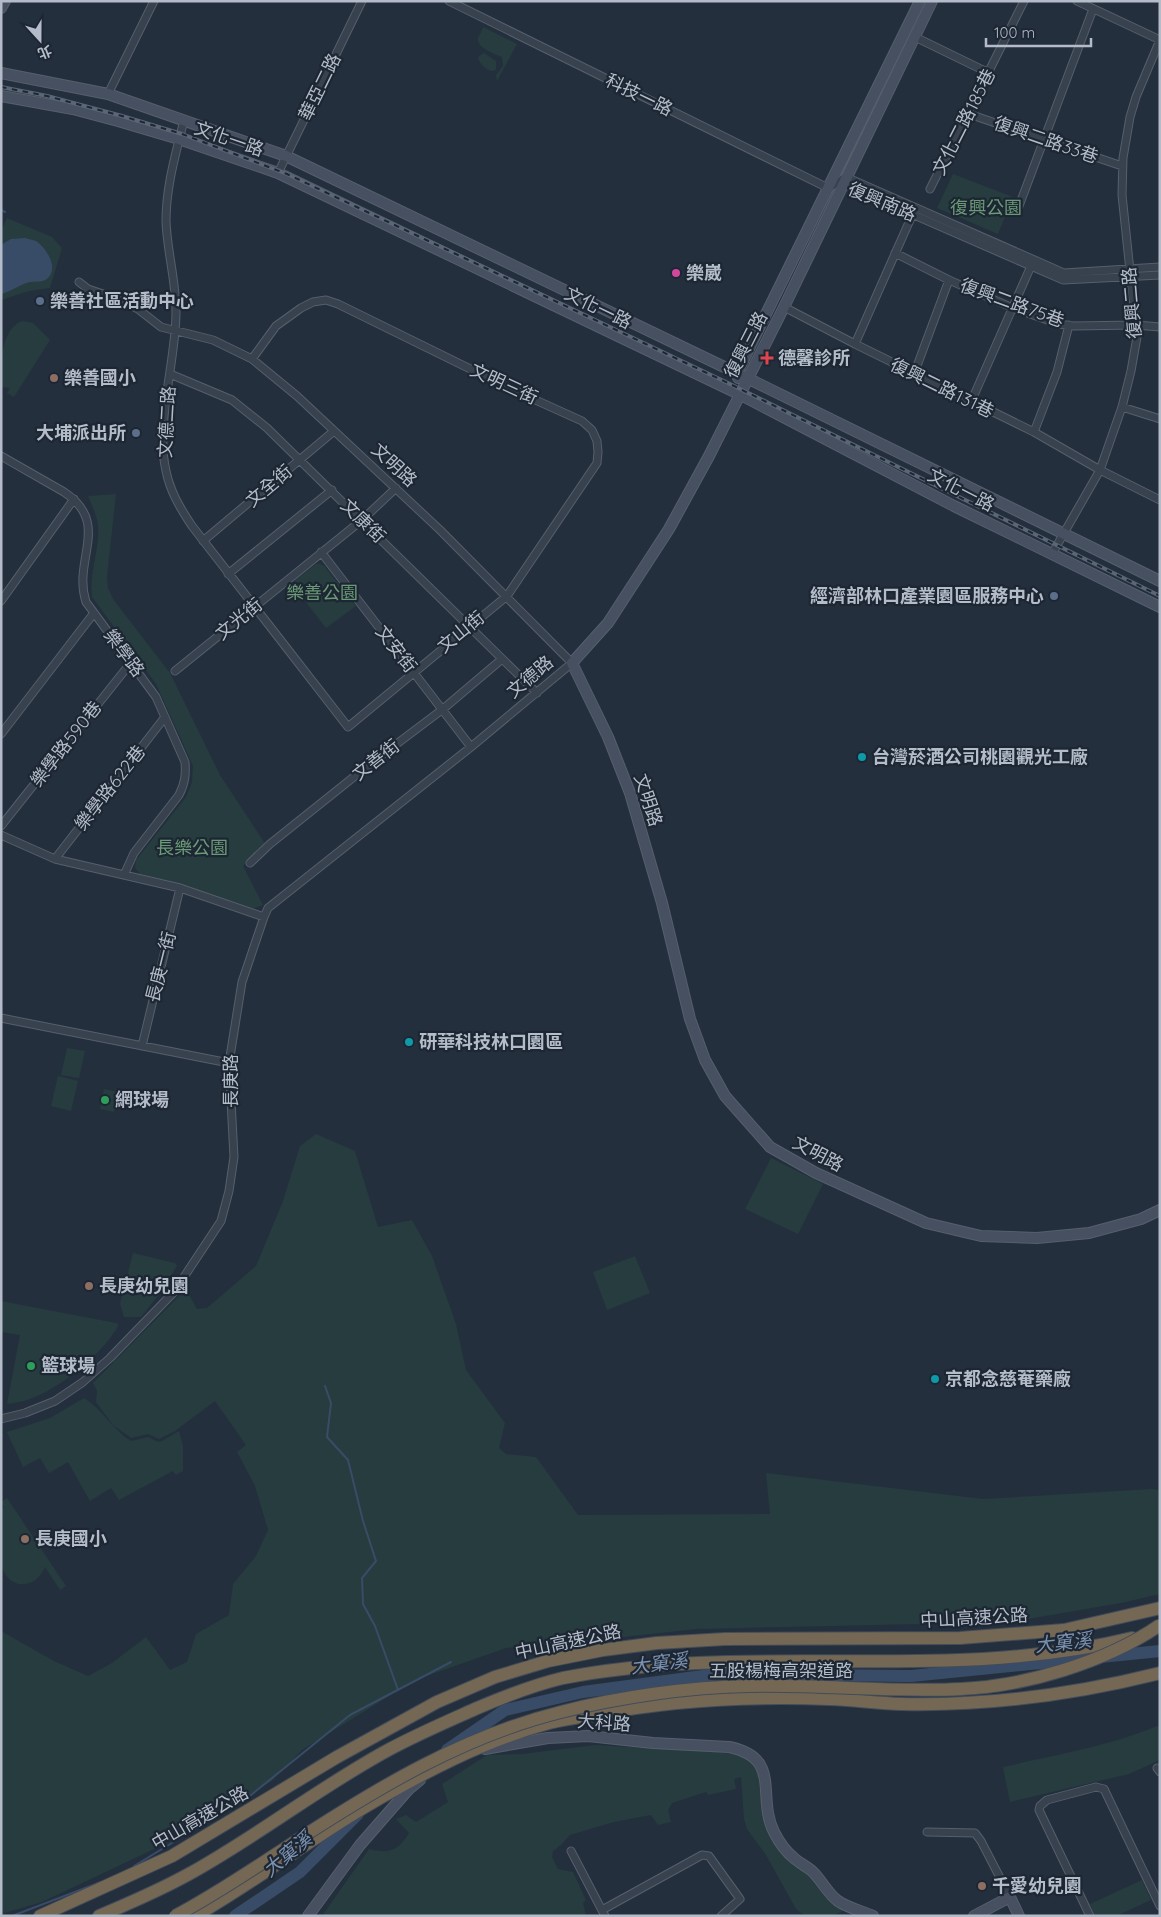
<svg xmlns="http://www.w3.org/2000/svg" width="1161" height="1917" viewBox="0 0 1161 1917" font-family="Quicksand,'Noto Sans TC',sans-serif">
<rect width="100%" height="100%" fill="#242f3e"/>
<!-- green -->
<path fill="#263c3f" d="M483,27L517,44L497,81L496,75L503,66L502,57C496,54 476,48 478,38C479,35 482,31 483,27Z
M484,53L496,61V69L494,71C487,71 478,63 478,57Z
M953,174L1013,197L998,234L937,208Z
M7,218L52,237L62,248L50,288L29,291L1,300V231Z
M22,321L33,323L50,340L14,397L7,393L10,388L1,387C1,365 0,330 22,321Z
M116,494L107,577L108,588L113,599L170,673L220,775L266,845L243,866L263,905L253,909L247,908L181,884L140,874L135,868L136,860L186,797L192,782L193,766L156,684L92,597C89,572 100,549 98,526C97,515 92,506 88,496Z
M316,564H320L324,566L356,606L326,628L294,587L295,580Z
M67,1048L85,1051L79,1078L61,1075Z
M58,1076L78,1081L71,1111L51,1106Z
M104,1089L118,1092L114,1112L100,1109Z
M316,1134L355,1151L378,1227L412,1220L432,1256L456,1324L466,1370L505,1423L499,1448L506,1454L536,1457L578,1515L770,1514L766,1473L983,1499L1152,1489L1160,1490V1594L1121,1603L1010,1622L696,1629L561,1644L506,1648L415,1680L302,1750L272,1781L171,1841L42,1902L1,1914V1631L54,1661L88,1676L112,1663L146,1637L170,1670L187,1662L196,1634L229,1615L233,1584L256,1556L268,1530L255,1486L237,1452L246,1445L215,1401L175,1431L159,1439L148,1434L131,1438L113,1425L96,1402L97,1391L93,1383L186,1289L197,1309L207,1308L256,1266L283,1201L300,1146Z
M771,1158L823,1184L798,1234L745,1209Z
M133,1253L175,1263L177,1266L161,1292L141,1317H124L120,1304Z
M635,1256L650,1293L607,1310L593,1272Z
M1,1301L116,1323L118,1324V1326C103,1354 59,1389 30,1399C22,1402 14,1403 7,1404L20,1335L1,1332Z
M84,1398C103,1410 113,1430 131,1441L148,1437L158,1442L162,1441L179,1431L183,1446V1471L176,1475L173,1471L119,1500L111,1488L90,1501L68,1462L49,1473L40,1458L23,1467L7,1432L50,1418Z
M7,1498L66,1586L60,1590L45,1567C41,1576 35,1583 25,1584C14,1586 5,1577 2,1567C0,1559 1,1519 1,1508H4L1,1502Z
M1160,1725V1760L1129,1774L1010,1802L1003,1767C1055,1755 1110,1746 1160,1725Z
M595,1745L720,1752L745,1757L753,1763L758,1773L763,1817L772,1841L787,1860L807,1874L825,1897L843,1911L832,1916H805L796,1909L766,1855L747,1829L744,1819L741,1777L734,1779L736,1789L708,1795L706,1792L672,1803L668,1810L671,1822L658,1825L651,1815L614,1822L570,1835L561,1845L553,1851L552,1857L558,1869L573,1872L586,1900L583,1903L586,1916H322L369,1849C389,1854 398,1851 409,1833L396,1819L406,1815L416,1822L448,1802L442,1784L487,1755L522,1754Z
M1142,1880L1151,1900L1116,1916H1095L1090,1904Z"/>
<!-- water -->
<path fill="#394c67" d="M25,238C28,239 33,240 36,241C46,248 59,267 48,278C43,283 37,281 30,282C20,284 11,292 1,294V245L11,239Z"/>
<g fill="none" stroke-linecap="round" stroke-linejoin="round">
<!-- stream -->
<path stroke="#394c67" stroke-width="2" d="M1,210L5,212
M325,1386L331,1403L327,1437L348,1460L363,1521L376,1561L362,1578L363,1604L375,1626L398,1690
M134,1866L251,1795L350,1715L451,1662
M12,1916L101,1882"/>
<!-- river -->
<path stroke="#394c67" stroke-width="12" d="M447,1750L505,1710L583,1692L718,1674L911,1676L1160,1651
M235,1916L300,1872L358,1814"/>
<!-- street casing -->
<g stroke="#565f6c" stroke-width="9">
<path id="street" d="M449,1L828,188
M1077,1L1160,40
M915,37L989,73
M108,94L154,1
M969,114L1122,166
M184,120C176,153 166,186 166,221C167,251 176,281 176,312C176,362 155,423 166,471C170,491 180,508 192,526L348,727L507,596L597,463L598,452L597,441L592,430L582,421L509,388L338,304L326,300L313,302L301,308L276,326L252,359
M278,173L362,1
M841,184H843L1063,280L1160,275
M829,188L846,177L1064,273L1160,267
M930,189L1024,1
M1019,206L1093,9
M895,253L949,280L1013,308L1059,324L1073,326L1136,325L1160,327
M784,307L855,344L1034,432L1100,470L1160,500
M855,344L914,211
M170,374L232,400L267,428L537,693
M914,374L949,280
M971,402L1031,266
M1122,407L1160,419
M1034,432L1057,372L1069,325
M1,456L64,492C112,524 72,559 86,602L156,697L185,762C186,775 185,783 179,795L134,853L124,875
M203,541L334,431
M321,552L471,747
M1052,554L1100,470L1122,407L1131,371L1137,337L1122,195L1123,158L1130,117L1136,97L1160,40
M228,574L332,490
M1,601L74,499
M175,671L362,520L396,488
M1,734L94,613
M1,826L125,670L132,663
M1,835L55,859L180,888L264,917
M55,859L165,717
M250,863L270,844L370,764L443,709L502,659
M1,1018L229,1063
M142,1046L180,888
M1,1419L25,1413L55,1401L83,1382L110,1358L174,1292L221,1221L229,1191L234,1157L229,1063L242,982L264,917L268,908L471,747L572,663L440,530L297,396L252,359L213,340L161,327L138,309L118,299L88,289L79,282
M1157,1768L1160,1772
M927,1832L975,1833L981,1841L1010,1897
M571,1851L605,1916
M602,1910L702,1855L709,1856L740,1899L721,1916
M1090,1916L1039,1810L1040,1806L1047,1800L1096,1787L1104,1789L1160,1906"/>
</g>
<!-- secondary casing -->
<g stroke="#565f6c" stroke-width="12">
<path id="secondary" d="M932,1L784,307L709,456L669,529L608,623L572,663L608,737L630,793L662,903L690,1019L705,1060L725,1096L770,1147L816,1173L926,1223L981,1236L1037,1238L1089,1233L1141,1219L1160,1210
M1,8L5,1
M1,73L108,94L286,156L747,378L1160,581
M1,96L73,109L118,121L179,139L278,173L739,394L954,506L1160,607
M738,378L737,373L920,1
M485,1749L548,1738L588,1736L653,1743L729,1747C783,1758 756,1796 774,1832C779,1842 786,1852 795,1859C801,1864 808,1867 813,1872C822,1881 828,1894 838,1901C848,1908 862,1911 873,1916
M308,1916L360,1845L408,1790L420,1780
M974,1916L1010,1897L1019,1916"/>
</g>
<!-- highway casing -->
<g stroke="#434c59" stroke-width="14">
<path id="highway" d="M40,1916L172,1856L337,1757L437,1702L495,1677L548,1661L603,1650L657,1643L725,1639L960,1638L1064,1630L1160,1608
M99,1916C130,1903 160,1890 189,1874C258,1836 321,1786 390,1749C418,1734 446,1722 475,1709C503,1697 533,1685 563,1678C751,1641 945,1684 1132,1638
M195,1916C253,1883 306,1842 363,1808C422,1773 483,1741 549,1723C564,1719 579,1717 594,1715C672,1700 750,1696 829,1699C853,1700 877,1703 901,1704C987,1706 1076,1694 1160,1673"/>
</g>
<!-- street -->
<use href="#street" stroke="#38414e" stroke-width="7"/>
<!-- secondary -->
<use href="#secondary" stroke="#465061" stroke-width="10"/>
<!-- highway -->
<use href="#highway" stroke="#746855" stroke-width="12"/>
<!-- rail casing -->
<g stroke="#5a6575" stroke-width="4">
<path id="rail" d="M1,87L47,96L122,116L182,134L287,174L728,383L1160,596"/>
</g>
<!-- rail -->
<use href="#rail" stroke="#1d2633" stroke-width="2" stroke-dasharray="5.5" stroke-linecap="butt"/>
<!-- highway-bridge casing -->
<g stroke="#434c59" stroke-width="14" stroke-linecap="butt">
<path id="highway-bridge" d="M175,1916C217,1894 256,1867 296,1841C379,1787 464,1736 561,1712C619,1697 689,1687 749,1686C820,1684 890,1693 961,1689C1026,1686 1106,1662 1160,1625"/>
</g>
<!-- highway-bridge -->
<use href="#highway-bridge" stroke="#746855" stroke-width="12"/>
</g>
<!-- markers -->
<circle fill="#d1479c" stroke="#1d2633" stroke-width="2" cx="676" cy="273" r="5"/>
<g fill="#5c6f8a" stroke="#1d2633" stroke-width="2">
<circle cx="40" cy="301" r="5"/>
<circle cx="136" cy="433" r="5"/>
<circle cx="1054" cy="596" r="5"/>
</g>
<path fill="#e0444e" stroke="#1d2633" stroke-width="2" d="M764.5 350.5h5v5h5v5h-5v5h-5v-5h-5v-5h5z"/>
<g fill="#8d6e63" stroke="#1d2633" stroke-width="2">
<circle cx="54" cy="378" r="5"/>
<circle cx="89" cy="1286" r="5"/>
<circle cx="25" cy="1539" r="5"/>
<circle cx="982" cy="1886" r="5"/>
</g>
<g fill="#0f9aa8" stroke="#1d2633" stroke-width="2">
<circle cx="862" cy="757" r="5"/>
<circle cx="409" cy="1042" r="5"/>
<circle cx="935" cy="1379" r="5"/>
</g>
<g fill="#2e9e5b" stroke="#1d2633" stroke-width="2">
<circle cx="105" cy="1100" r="5"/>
<circle cx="31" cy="1366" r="5"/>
</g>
<g text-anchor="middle" stroke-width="4.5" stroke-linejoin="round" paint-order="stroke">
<!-- street labels -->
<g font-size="18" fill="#b4bcc9" stroke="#1d2633">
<text transform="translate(320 87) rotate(-64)" y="6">華亞二路</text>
<text transform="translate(639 95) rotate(26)" y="6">科技一路</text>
<text transform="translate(964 122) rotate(-63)" y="6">文化二路185巷</text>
<text transform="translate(229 139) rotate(19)" y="6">文化一路</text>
<text transform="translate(1046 140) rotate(19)" y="6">復興二路33巷</text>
<text transform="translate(882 202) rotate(23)" y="6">復興南路</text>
<text transform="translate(1012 303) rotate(20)" y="6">復興二路75巷</text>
<text transform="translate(1132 303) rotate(-95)" y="6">復興二路</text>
<text transform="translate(598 308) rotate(26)" y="6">文化一路</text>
<text transform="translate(746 345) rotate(-63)" y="6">復興三路</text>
<text transform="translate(504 384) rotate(25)" y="6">文明三街</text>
<text transform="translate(942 388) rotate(26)" y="6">復興二路131巷</text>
<text transform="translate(167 422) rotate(-87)" y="6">文德二路</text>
<text transform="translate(394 465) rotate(43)" y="6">文明路</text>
<text transform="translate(269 486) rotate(-40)" y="6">文全街</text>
<text transform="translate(961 490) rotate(27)" y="6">文化一路</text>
<text transform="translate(363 521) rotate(44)" y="6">文康街</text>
<text transform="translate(239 619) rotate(-39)" y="6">文光街</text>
<text transform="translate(461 632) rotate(-39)" y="6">文山街</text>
<text transform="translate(396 649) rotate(52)" y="6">文安街</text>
<text transform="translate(124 653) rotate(53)" y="6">樂學路</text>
<text transform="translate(530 677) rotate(-40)" y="6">文德路</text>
<text transform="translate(66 744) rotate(-52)" y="6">樂學路590巷</text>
<text transform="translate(376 760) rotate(-38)" y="6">文善街</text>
<text transform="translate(110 788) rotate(-52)" y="6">樂學路622巷</text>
<text transform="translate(648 800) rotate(72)" y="6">文明路</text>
<text transform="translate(161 967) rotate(-76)" y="6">長庚一街</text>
<text transform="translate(231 1081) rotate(-90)" y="6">長庚路</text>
<text transform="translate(818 1154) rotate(28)" y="6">文明路</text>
<text transform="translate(974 1618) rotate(-3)" y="6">中山高速公路</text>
<text transform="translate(568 1642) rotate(-12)" y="6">中山高速公路</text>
<text x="781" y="1677">五股楊梅高架道路</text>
<text transform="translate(604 1723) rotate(4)" y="6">大科路</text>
<text transform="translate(200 1818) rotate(-30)" y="6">中山高速公路</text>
</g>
<!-- park labels -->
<g font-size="18" fill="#6b9a76" stroke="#1d2633">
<text x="986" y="214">復興公園</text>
<text x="322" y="599">樂善公園</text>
<text x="192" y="854">長樂公園</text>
</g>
<!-- poi labels -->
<g font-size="18" font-weight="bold" fill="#b4bcc9" stroke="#1d2633" text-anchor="start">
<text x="686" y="279">樂崴</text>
<text x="50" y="307">樂善社區活動中心</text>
<text x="778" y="364">德馨診所</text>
<text x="64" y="384">樂善國小</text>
<text x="126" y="439" text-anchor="end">大埔派出所</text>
<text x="1044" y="602" text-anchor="end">經濟部林口產業園區服務中心</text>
<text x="872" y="763">台灣菸酒公司桃園觀光工廠</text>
<text x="419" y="1048">研華科技林口園區</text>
<text x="115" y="1106">網球場</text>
<text x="99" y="1292">長庚幼兒園</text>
<text x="41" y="1372">籃球場</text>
<text x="945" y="1385">京都念慈菴藥廠</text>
<text x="35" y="1545">長庚國小</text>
<text x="992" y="1892">千愛幼兒園</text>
</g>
<!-- water labels -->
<g font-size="19" font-style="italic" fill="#7c92b1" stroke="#1d2633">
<text transform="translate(1063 1642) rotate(-6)" y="7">大窠溪</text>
<text transform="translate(659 1663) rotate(-7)" y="7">大窠溪</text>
<text transform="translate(287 1854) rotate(-40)" y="7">大窠溪</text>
</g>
</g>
<!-- border -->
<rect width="1161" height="1917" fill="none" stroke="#b4bcc9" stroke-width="5"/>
<!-- north arrow -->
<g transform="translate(40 40) rotate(159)" stroke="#1d2633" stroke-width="4" paint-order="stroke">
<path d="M0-4L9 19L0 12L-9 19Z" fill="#b4bcc9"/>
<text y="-8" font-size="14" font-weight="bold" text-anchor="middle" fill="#b4bcc9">北</text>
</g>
<!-- scale -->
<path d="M986 38v8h105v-8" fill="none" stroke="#b4bcc9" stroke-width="2.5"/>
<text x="994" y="38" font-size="15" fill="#b4bcc9" stroke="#1d2633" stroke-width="4" paint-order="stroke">100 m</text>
</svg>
